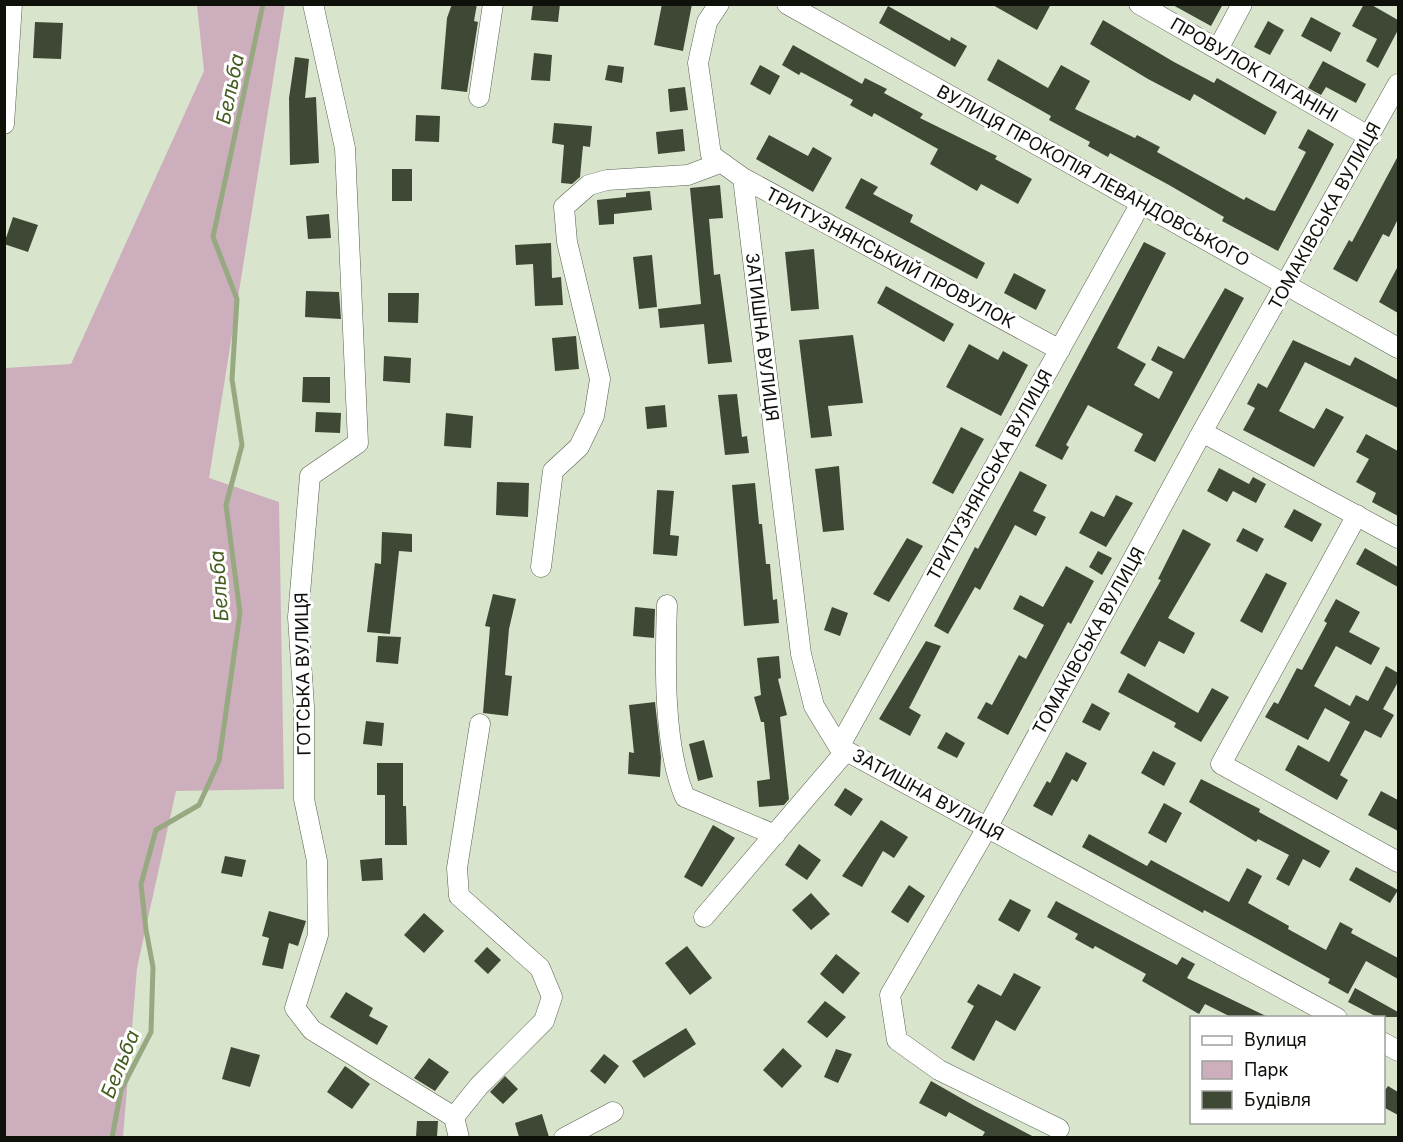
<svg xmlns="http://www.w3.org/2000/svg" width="1403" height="1142" viewBox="0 0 1403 1142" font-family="Inter,sans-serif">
<rect width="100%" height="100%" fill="#d9e4cd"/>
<!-- green -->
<path fill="#ccaebc" d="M197,5H285L209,478L279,502L284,789L176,791L137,968L123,1137H5V368L71,364L204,71Z"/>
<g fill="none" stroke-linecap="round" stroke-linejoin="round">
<!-- stream -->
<path stroke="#97a981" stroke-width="5" d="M112,1138L121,1090L151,1032L153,967L146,930L141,884L156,830L199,805L219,761L240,613L226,505L242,445L232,379L237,299L213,237L263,4"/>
</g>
<!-- building -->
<path fill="#3f4835" d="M452,4H477L474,21L478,22L467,92L441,89L447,18Z
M533,4H560L558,22L531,20Z
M662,4H692L683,51L654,45Z
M991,4H1051L1037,30Z
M1171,4H1223L1211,26Z
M1364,4H1370L1398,20V30L1378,68L1366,61L1377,39L1352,26Z
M888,6L950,41L951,37L967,46L955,67L879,23Z
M1311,17L1341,33L1331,52L1301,36Z
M1103,20L1174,62L1214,83L1217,78L1277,112L1265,135L1194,94L1190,101L1148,79L1090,44Z
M1268,21L1284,30L1270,55L1254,47Z
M35,22L63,23L61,59L33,58Z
M793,45L862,84L865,78L887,89L884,93L923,114L920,118L997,156L995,159L1032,179L1018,204L981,184L977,191L930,164L938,149L874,113L872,117L850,105L853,100L801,72L799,75L782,65Z
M534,53L552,55L550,81L531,80Z
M295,57L309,59L305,98L316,97L319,163L290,165L289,98Z
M998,59L1048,88L1061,65L1090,81L1075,109L1135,138L1137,135L1160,147L1157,152L1244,200L1246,197L1270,210L1275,211L1306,152L1298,148L1308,129L1334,144L1278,251L1222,221L1224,217L1169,185L1110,153L1108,157L1088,146L1090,142L1049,120L1051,116L987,80Z
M1323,61L1366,84L1356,103L1326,87L1321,95L1308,88Z
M608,65L624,67L622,83L605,80Z
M760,65L780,76L770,95L750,84Z
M685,87L688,110L670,112L668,89Z
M416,115L440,116L439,142L415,141Z
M554,123L592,126L590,147L583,146L580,177L572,184L561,183L564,145L552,143Z
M683,129L685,151L658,154L656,132Z
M769,135L808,156L813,147L832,158L813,192L756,159Z
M1398,156V219L1389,237L1383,234L1357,282L1333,269L1349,240L1352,242Z
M392,169H412V201H392Z
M861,178L878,187L873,194L913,215L910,222L985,263L977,279L845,208Z
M720,185L723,218L709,219L714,275L720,274L732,362L708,364L704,324L660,328L658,309L701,304L690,188Z
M650,191L652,210L614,214V224L599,225L597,200L626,197V193Z
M329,214L331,238L308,239L306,216Z
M13,217L38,225L28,252L4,244Z
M1144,242L1166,253L1117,348L1146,364L1134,385L1159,399L1173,372L1151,360L1158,346L1184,359L1225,288L1244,298L1155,462L1134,451L1143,434L1088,405L1066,445L1069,447L1062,460L1035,446Z
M551,243L552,278L561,277L563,305L535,306L533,264L516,265L515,245Z
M814,249L819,309L791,311L785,252Z
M652,255L657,307L639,309L633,257Z
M1398,266V313L1379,302Z
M1014,273L1046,290L1036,310L1004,293Z
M886,286L954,324L944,342L877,303Z
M306,291L339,292L341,319L305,317Z
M388,293H419L418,323L388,322Z
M853,335L863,403L828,406L832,436L811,438L799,340Z
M576,336L579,369L555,371L552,338Z
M1293,340L1350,366L1355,357L1398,380V408L1305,362L1279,411L1314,429L1326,408L1344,417L1314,467L1243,430L1255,408L1247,404L1258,383L1267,388Z
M969,344L998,360L1003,351L1028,365L1001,416L946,387Z
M384,356L411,358L410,383L383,381Z
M303,377H330V403L302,402Z
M737,394L742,437L747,436L749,453L725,455L718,395Z
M665,405L667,427L647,429L645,407Z
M316,412L341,413L340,433L315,432Z
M446,413L473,416L471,448L444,446Z
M961,427L984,439L953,494L932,483Z
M1366,434L1398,451V516L1372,502L1376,493L1356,482L1369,459L1356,452Z
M839,466L844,530L823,532L815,469Z
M1219,468L1249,484L1253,477L1266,484L1256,503L1233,491L1227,502L1207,491Z
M1020,471L1047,485L1033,511L1046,517L1036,536L1015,525L980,590L975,587L948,634L934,626L975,547L978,549Z
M497,482L529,483L528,517L496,515Z
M755,483L759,524H762L766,564H770L773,600L777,599L779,623L744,626L732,485Z
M657,490L674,491L670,535L679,536L677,556L653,554Z
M1116,495L1133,503L1106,547L1079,533L1091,511L1104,517Z
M1294,509L1322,524L1312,542L1284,527Z
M1243,528L1264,539L1257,552L1236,541Z
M1183,529L1211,544L1168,618L1195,633L1184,654L1159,641L1145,667L1120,653L1161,580L1158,579Z
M382,532L412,534V552L399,551L390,634L367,632L375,563L381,564Z
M907,538L923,546L889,602L873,594Z
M1365,548L1398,567V587L1356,564Z
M1098,551L1112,558L1102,575L1089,567Z
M1066,566L1094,581L1071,624L1068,622L1008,735L977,718L986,702L992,705L1019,655L1026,659L1044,625L1013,609L1020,595L1043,607Z
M1266,573L1287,583L1262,633L1240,621Z
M493,594L516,599L509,629L505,675L512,676L508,716L483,713L490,627L485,626Z
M1336,599L1360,612L1349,632L1380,648L1371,665L1336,646L1314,686L1350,706L1356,695L1368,701L1386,666L1398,673V682L1383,709L1394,715L1381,738L1365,730L1340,775L1348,780L1337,800L1285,770L1298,745L1329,762L1350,722L1325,708L1308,740L1265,717L1274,702L1278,704L1297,668L1302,670L1327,623L1324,621Z
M635,607L655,609L654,638L633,636Z
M832,607L848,613L840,636L824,630Z
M378,636L401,637L398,664L376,662Z
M926,641L941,646L909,708L921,715L910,736L879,719Z
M779,656L781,678L778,679L787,715L780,717L789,799L784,805L759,807L757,781L770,779L764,722H761L754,697L761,695L757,658Z
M1128,673L1198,713L1212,688L1229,697L1201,742L1174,727L1176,723L1118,692Z
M655,702L661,757L660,777L628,774L629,752L634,753L629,705Z
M1092,703L1110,713L1100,731L1082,722Z
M366,721L384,723L382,746L363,744Z
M946,732L965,743L957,758L937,748Z
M704,740L713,777L698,781L689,744Z
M1153,751L1176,763L1164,786L1141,773Z
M1066,752L1087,763L1077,782L1072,779L1052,816L1033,806L1047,781L1050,783Z
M377,763H403V806H406L407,845H385V795H377Z
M1201,779L1260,809L1259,812L1330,851L1320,868L1303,859L1289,886L1276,879L1289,855L1258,839L1256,842L1189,802Z
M845,788L863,799L851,816L834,805Z
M1381,791L1398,800V831L1368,815Z
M1164,803L1182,813L1166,843L1148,833Z
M881,820L908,837L894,858L883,851L862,887L842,876Z
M713,825L735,838L702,887L684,877Z
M1089,834L1147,866L1151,860L1229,902L1247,868L1262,876L1248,903L1289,926L1288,929L1326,950L1340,922L1353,929L1351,933L1398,958V979L1366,961L1348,994L1328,983L1330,979L1256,938L1204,910L1203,913L1082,847Z
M799,844L821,860L807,880L785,865Z
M225,856L246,860L242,877L221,873Z
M382,858L383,880L362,881L360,860Z
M1356,867L1398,890L1390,903L1349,880Z
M909,885L925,896L908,923L891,912Z
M811,893L830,914L811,930L792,910Z
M1010,899L1031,910L1019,932L998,920Z
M1056,901L1177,965L1182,957L1195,964L1187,978L1268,1017H1231L1205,1004L1199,1014L1142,981L1146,974L1095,946L1093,949L1075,939L1078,934L1047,917Z
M269,911L306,921L298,946L289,943L283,969L262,965L269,938L262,936Z
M424,913L444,931L424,953L404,935Z
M687,946L712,978L690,995L665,963Z
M487,947L501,960L488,974L474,961Z
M836,954L860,973L843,994L820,974Z
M1014,973L1041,987L1015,1031L996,1020L974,1061L951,1048L974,1006L967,1002L978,984L1001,996Z
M1355,988L1398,1012V1017H1377L1348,1002Z
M346,992L373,1008L369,1016L388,1026L377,1045L330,1017Z
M825,1001L846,1017L827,1038L807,1022Z
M686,1028L696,1044L644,1078L632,1061Z
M231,1047L260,1055L250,1087L222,1079Z
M783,1048L802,1066L782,1088L763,1070Z
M836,1049L852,1054L838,1083L824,1077Z
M604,1054L619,1066L605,1084L590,1071Z
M429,1058L449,1072L435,1091L414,1078Z
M345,1066L370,1084L352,1109L327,1092Z
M505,1076L518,1089L503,1104L490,1092Z
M931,1081L973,1105L1034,1137H982L985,1132L949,1112L946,1117L919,1103Z
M1388,1086L1398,1092V1115L1383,1107V1093Z
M542,1114L549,1137H519L515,1123Z
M417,1121H438L437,1137H416Z"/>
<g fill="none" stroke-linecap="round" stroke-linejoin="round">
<!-- minor casing -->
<g stroke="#57604c" stroke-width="21">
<path id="minor" d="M313,4L345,148L358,443L310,476L298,617L304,707V799L317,861L318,935L295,1008L312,1030L454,1117L459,1138
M719,4L707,22L698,63L711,155L743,178L1060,350
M787,4L1398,348
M1139,4L1370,137
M1218,49L1242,4
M479,97L493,4
M4,124L12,4
M743,178L801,654L814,706L839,747L1337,1018
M1202,432L1398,538
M1357,515L1221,764L1398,862
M541,567L553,471L579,447L594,416L600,379L567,242L564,207L589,185L607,180L688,175L720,163
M667,605C665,661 663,746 685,797L775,835
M839,747L1141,203
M704,917L846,751
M1384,1043L1398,1051
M454,1117L479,1086L544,1021L552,997L540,968L459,896L457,868L480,724
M1059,1129L939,1070L897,1040L890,995L987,828L1202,432L1398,84
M564,1138L613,1112"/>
</g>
<!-- minor -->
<use href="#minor" stroke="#fff" stroke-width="20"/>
</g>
<g text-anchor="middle" stroke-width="6" stroke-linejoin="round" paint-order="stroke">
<!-- street labels -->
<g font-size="18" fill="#0d1109" stroke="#fff">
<text transform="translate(1254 70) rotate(30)" y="6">ПРОВУЛОК ПАГАНІНІ</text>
<text transform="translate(1093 176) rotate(29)" y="6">ВУЛИЦЯ ПРОКОПІЯ ЛЕВАНДОВСЬКОГО</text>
<text transform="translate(1325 216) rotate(-61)" y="6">ТОМАКІВСЬКА ВУЛИЦЯ</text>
<text transform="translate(890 258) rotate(28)" y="6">ТРИТУЗНЯНСЬКИЙ ПРОВУЛОК</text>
<text transform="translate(762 337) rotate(83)" y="6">ЗАТИШНА ВУЛИЦЯ</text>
<text transform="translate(990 475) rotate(-61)" y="6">ТРИТУЗНЯНСЬКА ВУЛИЦЯ</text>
<text transform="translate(1089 641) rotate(-61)" y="6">ТОМАКІВСЬКА ВУЛИЦЯ</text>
<text transform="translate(303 674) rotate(-91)" y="6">ГОТСЬКА ВУЛИЦЯ</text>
<text transform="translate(928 795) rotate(29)" y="6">ЗАТИШНА ВУЛИЦЯ</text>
</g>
<!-- water labels -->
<g font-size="20" font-style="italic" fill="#455c20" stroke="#fff">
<text transform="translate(230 89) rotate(-78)" y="7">Бельба</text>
<text transform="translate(219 586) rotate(-94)" y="7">Бельба</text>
<text transform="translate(120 1064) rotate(-68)" y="7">Бельба</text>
</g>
</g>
<!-- border -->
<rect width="1403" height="1142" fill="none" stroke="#0d1109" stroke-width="12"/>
<!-- legend -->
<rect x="1190" y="1016" width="195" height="108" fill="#ffffff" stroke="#9ea09d" stroke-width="1.5"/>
<rect x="1202" y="1036" width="30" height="9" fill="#ffffff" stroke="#9ea09d" stroke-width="1.5"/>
<text x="1244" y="1046" font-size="18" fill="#0d1109">Вулиця</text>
<rect x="1202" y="1061" width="30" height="18" fill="#ccaebc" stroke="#9ea09d" stroke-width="1.5"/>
<text x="1244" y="1076" font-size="18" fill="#0d1109">Парк</text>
<rect x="1202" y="1091" width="30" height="18" fill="#3f4835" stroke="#9ea09d" stroke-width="1.5"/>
<text x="1244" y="1106" font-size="18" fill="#0d1109">Будівля</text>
</svg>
